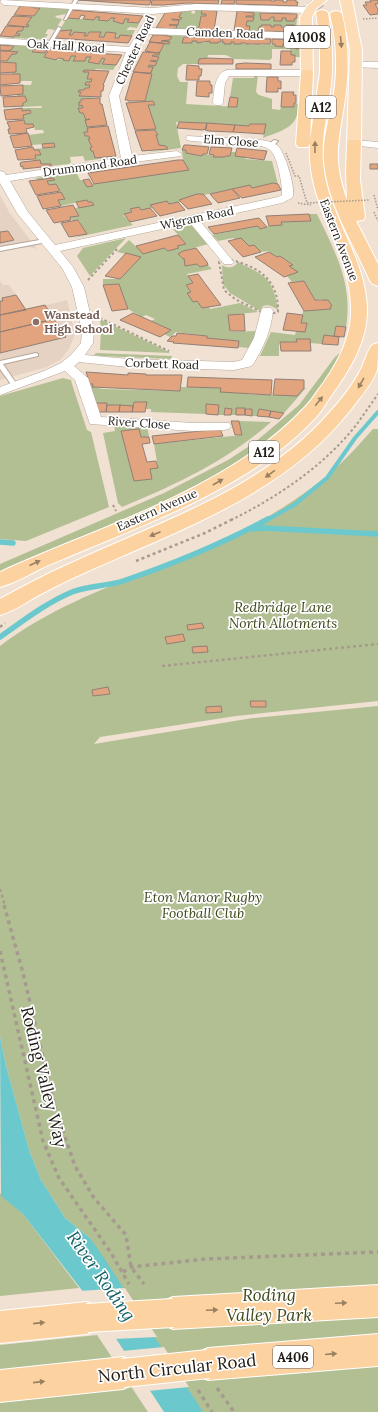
<svg xmlns="http://www.w3.org/2000/svg" width="378" height="1412" viewBox="0 0 378 1412" font-family="Lora,serif">
<rect width="100%" height="100%" fill="#f0e1d2"/>
<!-- education -->
<path fill="#e5d2c2" d="M0,195L9,212L37,249L29,247L20,248L18,247L0,251Z
M0,281L3,285H9L26,310L67,300L75,334L69,349L60,360L47,367L0,380Z"/>
<!-- green -->
<path fill="#b2bf93" d="M35,7L69,9L66,14L55,16L57,18L62,19L55,30L48,29L45,34H48L45,39L50,40L0,37H13L15,35L19,36L20,34L16,33L18,31H22L25,26L28,27L29,25H26L39,8Z
M196,10H202L201,14H206V16H201L199,27L196,28L198,29H176L177,27L169,24H178L179,21L172,20V19L181,20V18L179,17L182,11H192L191,13L194,14Z
M247,12H260V17L268,19L274,17V21H282V18H286V21H294L295,18H297L296,27H294V25H286V27L274,25V27H271V25H262L261,27H259L258,31H249L250,27L246,26L247,21H253L254,18L246,17V16H254V13Z
M96,17H100L98,20L108,21L111,18H115L113,21L122,24L125,19H129L127,22L138,23L139,20H141L137,28L130,27L127,29V30H135L132,36L120,35L119,38H115L117,35H115V33L106,32L104,37H99L101,32H89L87,36H84L85,33L74,32L72,35H69L71,30L59,31L67,18L94,20Z
M163,35L184,36L182,43H192V41H197L198,43H205L206,41H210V43L224,42V44H231V42H234V44H241V43L254,45L255,43H260V45L275,44V46L283,47V44L296,47V49L303,50L302,57H296L294,55H291L290,49H272V58L270,60L234,59L226,55H208L207,59H199L198,64H183L178,68L177,76L180,82H188L186,104L237,107L238,98L230,97L233,78H254V75H258L256,92L259,95L272,99V109L280,110L281,107H293L294,103L299,104C298,128 283,130 263,138L266,124H250L249,126L176,122L181,148L144,153L167,149L166,146L159,145L156,135L158,134L155,130L156,129L148,105L154,104L153,101H145L152,74L149,73L153,67H148L149,65L155,66L156,62L150,61H157L159,57L152,56L153,55H159L160,53H157L160,52L164,45L162,43L169,42L161,41L162,40H170L172,37Z
M14,45L35,46L32,52L46,53L44,57L53,58L52,60L64,59L63,60L69,61L71,56H76L73,61L85,60L86,57H91L88,62L99,64L102,58L105,59L102,64L116,65L113,70L96,69L95,70H84L83,72H89L87,79H92L91,82H86L85,84L90,85L89,88H85L84,90L78,92H81L80,96L95,97L81,99L79,105H82L83,108L79,109L80,113H83L84,117L90,119L85,120L87,127L97,126L87,128L88,132H84L85,136H89L90,139H88L92,147L90,148L91,151H93L95,158L104,157L105,158L85,161L83,156L70,157L71,162L69,164L51,166L50,164H41L40,160H36L35,155L41,154L39,150H34L33,149L55,147L54,143L32,145L28,135L44,133L43,130H35L33,124H25L23,115L31,113L30,110L22,111V108H41L42,106L20,107L23,106V103L26,101L25,96L17,97V94L23,89V85H31L32,81H19L20,74H12L11,72L16,71V63L6,62L12,54L17,52L8,51Z
M182,150H186V153L197,154V156H202L203,154L225,157L226,156H230L231,152H236L235,156L245,157V159L272,161L278,184L273,183L252,188L250,185L204,195L200,194L179,200L181,202L169,204L151,205L153,208L141,210L139,208L130,209L132,212L123,215L133,225L73,238L86,234L79,220L73,221L70,217L79,216L75,208L94,205L92,202H88L87,200L61,206L58,200L65,198L56,184L49,185L47,181L54,179L53,178L37,180L36,178L76,172L80,180H83L87,187L92,186L91,184L188,169L183,160Z
M309,214H317C335,252 353,283 346,327L336,326L334,336H324L322,344L310,343L297,339V342H280L279,345V356H260L271,332L295,335L296,331L306,323H301L303,311L331,309L330,307L331,306L321,299L315,300L304,281L292,282L287,276L297,272L289,266L292,264L280,256L277,257L268,251L261,252L254,245L249,246L233,238L218,241L212,235L258,226L260,229L269,226L282,225L281,222L310,221Z
M192,225L208,244L183,251L178,254L182,259L184,258L185,266L197,264L200,267L208,265L212,269L187,274L193,283L186,285L202,308L209,307L210,309L240,303L258,312L228,315L230,332L257,331L249,348L238,347L239,341L207,338V336L176,332L170,337L164,334L171,330L151,321L155,319L146,315L142,317L128,309L118,284L103,286V279H120L140,257L117,252L129,240L143,253L164,248L168,251L178,248L177,246L186,244L173,229Z
M126,238L90,276L77,256L83,248Z
M238,262C265,276 273,277 278,310C273,307 270,304 263,306L260,311L230,293L223,284L222,265C227,269 235,268 238,262Z
M100,319L171,353L100,350L101,330Z
M342,351L327,381L304,409L284,429L234,466L166,501L0,573V564L164,493L228,460L254,443L299,405L335,357Z
M96,353L172,356L171,359L100,356L94,355Z
M63,378L71,380L72,384L87,430L91,432L109,507L26,541L0,539V396Z
M90,384H93V387L103,389L180,391L181,387L221,388L220,391L245,393V394L297,396L304,388H306L284,413L259,409L257,416H252V409L236,408V415H231L232,409L225,408L224,415H218V405L206,404V414L151,412V409H146V402H134L133,406L107,405V403H95Z
M239,421L271,422C227,461 175,485 122,507L118,503L103,433L115,431L114,426H147L149,437H141L139,429L122,431L134,481L152,479L150,469L158,468L154,444L242,435Z
M373,429H378V701L236,716L100,737L94,744L253,718L378,706V1412H191L90,1238L65,1218L41,1180L30,1153L6,1066L0,1037V646C46,611 101,589 154,569C176,560 200,553 221,542C263,521 306,496 340,464C352,453 362,441 373,429Z
M0,1193L23,1214L79,1288L0,1296Z
M97,1335L148,1412H0V1345Z"/>
<!-- water -->
<path fill="#6bc8cd" d="M0,1037L6,1066L30,1153L41,1180L65,1218L90,1238L104,1258L203,1412H164L98,1311L23,1214L1,1196Z"/>
<!-- pier -->
<path fill="#f0e1d2" d="M125,1288L157,1337L114,1339L96,1312L79,1291Z
M164,1347L189,1387L148,1391L122,1351Z"/>
<g fill="none" stroke-linecap="round" stroke-linejoin="round">
<!-- stream-far1 -->
<path stroke="#6bc8cd" stroke-width="4" d="M267,520L294,505L327,478L355,438L378,412"/>
<!-- stream -->
<path stroke="#6bc8cd" stroke-width="5.5" d="M253,529L263,528L378,534
M0,542L13,543
M0,637C23,621 46,603 72,592C88,586 107,586 123,581C170,565 225,542 268,519"/>
</g>
<!-- building -->
<path fill="#e2a47f" stroke="#917f75" d="M78,0H150L151,1L149,5Z
M152,0H219L218,4L187,3L163,5H151Z
M222,0H235L234,4H221Z
M236,0H271V1H275V0H283V2H287V0H296V2H298L297,6L236,4Z
M370,0H378V4H375L378,9V14L370,15L363,5H367L365,2H371Z
M20,6L35,7L34,8H40L34,16L14,15Z
M72,10L143,16L138,23L127,22L129,19H125L123,24L113,21L115,18H111L108,21L98,20L100,17H96L94,20L83,19L85,16L81,15L79,19L67,18Z
M202,10L217,11L214,30L196,29L199,27L201,16H206V14H201Z
M182,11L179,17L182,18L180,20L172,19V20H179L178,25H169H177L176,29L156,28L165,13Z
M237,11L254,13V16H246V17H254L253,21H247L246,26H250L249,31H234Z
M260,13L297,14V18H295L294,21H286V18H282V21H274V17H271L270,19L268,20H261Z
M13,16L32,17L26,25H29L28,27L7,25Z
M261,25H271V27H274V25H281V27H286V25H294V27H296V32L258,31L259,27H261Z
M6,26L24,27L22,31H18L16,33L20,34L19,36L15,35L14,37L0,36Z
M72,30L69,35H72L74,32L86,33L84,36H87L89,32H101L99,37H104L106,32L116,33L115,38H119L120,35L132,36L128,43L55,38L59,31Z
M153,35H163L172,37L170,40L161,41L170,42L169,44L149,42Z
M184,37L221,38V42H218V43H210V41L197,43V41H192V43H182Z
M223,38L271,39L270,44H246V43H241V44H234V42H231V44H224V42H222Z
M272,39L300,40L299,49H296V47H288V45L283,44V47L275,46V44H272Z
M150,42L162,43L164,44L160,52L157,53L145,51Z
M0,45L14,46L11,50L7,51L0,50Z
M34,49L47,50L45,53L32,52Z
M49,49L69,51L122,55L116,65L102,64L105,59L102,58L99,64L88,62L91,57H86L85,61H73L76,56H71L69,61L63,60L64,59L58,58L56,60L44,57Z
M0,51H8L18,52L16,54H12L7,61H0Z
M281,51H291V55H295V62H292V65H280Z
M143,52L160,53L159,55H153L152,56L159,57L157,61L151,60L150,61L157,62L155,66L149,65L148,67H153L151,73L133,72Z
M207,58L233,59V64H198L199,59Z
M0,62L16,63V72L0,73Z
M245,63L271,64V69H236V64Z
M187,65L199,66V69H202L201,76H199V80H186Z
M84,70L109,71L103,85H104L103,91H101V97L79,96L81,92H78L79,90H84L85,88H89L90,85H85L86,82H91L92,79H87L89,72H83Z
M135,72L152,74L145,101H128V100H125L133,73Z
M0,74H20V83L0,85Z
M267,77H278V81H281V89L278,88V92H266Z
M197,81H210V85H212V93H209V97L196,96Z
M23,85V94L1,96L0,86Z
M282,92H294L293,95H296V103H294V107H281Z
M25,96L27,101L23,103V106L4,107L3,97Z
M230,97L238,98L237,107H228Z
M98,98H100V104H102L107,125L87,127L85,120L90,119L86,120L83,113H80L78,108H83L82,105L79,106V102H81V99Z
M153,101L155,105H148L156,129L135,130L126,103Z
M22,108V111L30,110L31,113L23,115L24,119L6,120L4,110Z
M24,120L25,124H33L34,127L26,129L27,133L9,134L8,129H10L7,122Z
M179,122L204,123H207L206,129L202,130L177,128Z
M207,123L235,125L233,132H231L209,131L205,130Z
M250,124H266L264,134L233,132L235,125L249,126Z
M108,126L116,156L95,158L93,151H91L90,148L92,147L88,139H90L89,136H85L84,132H88L87,128Z
M155,130L158,135H156L159,145L166,146L168,149L142,151L135,131Z
M28,133L32,146L14,148L10,136Z
M54,143L55,147L43,148L42,144Z
M184,145H188L209,147L207,154H203L202,156L186,153V150H182Z
M33,147L34,150H39L41,155H35L36,159L18,160L15,150Z
M211,147L232,148L230,156H226L225,157H213L214,155L209,154Z
M237,148L267,151L264,160L235,156Z
M40,160L41,164H51V166L23,169V166L21,167L20,163L22,162Z
M178,160H183L189,170L94,184L88,173Z
M370,164H378V169H370Z
M53,178L55,180L47,181L49,185L56,184L60,191L36,195L29,181Z
M89,179L93,186L87,187L83,180Z
M273,183L278,184L281,190L242,198L232,189L250,185L252,188Z
M232,189L240,198L218,203L210,194Z
M61,192L65,199L58,200L61,206L43,209L37,196Z
M197,194H203L212,204L188,209L179,200Z
M87,200L88,202H92L94,205L79,208L76,202Z
M167,201L169,204L178,202L185,210L160,216L150,205Z
M73,205L79,216L70,217L71,220L54,223L46,210Z
M139,207L141,210L150,208L157,216L130,222L124,214L132,212L130,209Z
M309,214L311,221L281,222L282,225L269,226L266,216Z
M259,218L267,227L260,229L258,226L214,234L208,227Z
M78,220L87,234L69,237L61,223Z
M8,231L14,240L0,243V232Z
M178,235L186,244L177,246L179,248L168,251L164,248L143,254L136,246Z
M241,238L249,246L254,245L261,252L243,257L228,241Z
M196,248L207,262L208,265L200,267L197,264L185,266L184,258L183,259L178,254L183,251Z
M269,252L277,257L280,256L293,265L289,266L298,272L284,277L255,257Z
M126,253L141,257L120,279L105,276Z
M198,274L221,305L202,308L197,301L193,302L187,293L191,292L186,285L193,283L188,276Z
M304,281L315,300H328L332,306L330,307L331,309L304,311L288,283Z
M118,284H119L128,309L112,311L103,285Z
M16,295L26,310L0,315V301H3L2,298Z
M45,305L54,319L0,332V315Z
M133,313L142,317L171,330L160,337L120,320Z
M287,313L303,315L301,323H307L305,332L283,330Z
M244,314L245,331H230L228,315Z
M54,319L66,337L0,353V332Z
M336,326L346,327L344,337L334,336Z
M177,333L207,336V338L239,341L238,348L173,343L174,342L167,341L172,336H176Z
M324,335L339,337L338,345L322,344Z
M296,339H310L311,351H281L280,342H297Z
M86,372L128,375V373L146,374V375H182L180,391L92,387L93,384H90Z
M188,377L272,380L271,395L220,392L221,388L187,387Z
M275,379L304,380V388L297,396L273,395Z
M134,402H147L145,412H132Z
M95,403H107L106,412H97Z
M206,404L219,405L218,415L206,414Z
M107,405H120L119,412H106Z
M120,405L133,406L132,412H119Z
M225,408L232,409L231,415H224Z
M236,408H245V415H236Z
M245,409H252V416L245,415Z
M259,409L271,411L269,417L257,416Z
M271,411L284,413L279,419L269,417Z
M231,421H239L242,435H235Z
M139,429L141,437H149L150,443L142,444L147,462L156,461L158,468L150,469L152,479L134,481L121,431Z
M220,429L223,436L154,444L152,436Z
M202,623L204,628L188,630L187,625Z
M183,634L185,641L167,644L165,637Z
M207,646L208,652L193,653L192,647Z
M108,687L110,694L93,696L92,690Z
M250,701H266V707H251Z
M221,706L222,712L206,713V707Z"/>
<g fill="none" stroke-linecap="round" stroke-linejoin="round">
<!-- trunk-tunnel -->
<path stroke="#c6b9ac" stroke-width="12" stroke-dasharray="12 6" stroke-linecap="butt" d="M312,0L322,13"/>
<!-- service casing -->
<g stroke="#b5a698" stroke-width="2">
<path id="service" d="M74,0H78L66,20H64Z
M58,27L61,28L51,45H47Z
M274,140L278,141L273,146H269V144Z
M45,239L48,241L47,242L0,251V247Z
M36,353L38,354V356L3,364L18,386L17,387H13L0,369V361Z"/>
</g>
<!-- minor casing -->
<g stroke="#b5a698" stroke-width="1">
<path id="minor" d="M2,0L153,8L196,4L309,7L313,10L309,13L196,10L153,14L4,5L0,2Z
M148,19L152,22L149,28L307,33L312,36L307,39L146,34L137,50L119,96L132,156L177,151L182,154L181,156L88,168L10,181L28,212L55,245L278,197L282,195C282,184 278,157 270,150C268,148 264,147 261,146L191,141L187,140L186,138L187,136L261,140C267,141 274,142 279,147C285,154 297,190 292,198L282,203L200,221L232,260L234,262L232,264H224L190,223L60,251L73,267L84,287L94,331L93,343L85,355L128,359L234,362L242,360L254,338L261,311L263,308H271L273,311C271,331 263,349 252,366L234,370L128,367L79,362L74,366L88,378L101,417L193,423H229L231,426L229,429L224,430L193,431L90,424L75,380L65,371L0,395V387L44,371L61,363L71,355L81,343L82,331L72,287L62,268L17,213L0,183V171L4,172L6,175L121,158L109,96L126,52L0,44V38L129,47L144,22Z
M356,62H378V68L353,67L351,65Z
M227,70H307L312,73L307,76H229L225,83L223,103L221,105H215L213,103C214,92 214,74 227,70Z
M354,140L378,142V148L350,145L349,143Z"/>
</g>
<!-- primary casing -->
<g stroke="#fff" stroke-width="2">
<path id="primary" d="M314,0H327L316,9L312,17L313,73L311,76H303L301,73L300,17L308,5Z
M340,0H352L362,50L361,143L359,146H349L347,143L350,50Z"/>
</g>
<!-- trunk casing -->
<g stroke="#fff" stroke-width="2">
<path id="trunk" d="M322,10L326,11L328,13C332,39 334,66 330,92C327,115 321,139 323,162C327,216 368,259 367,313C366,340 353,364 338,386C331,395 325,406 318,415C258,481 168,515 87,549C71,556 55,562 40,569C27,576 14,583 0,587V572C100,526 228,490 305,407C312,400 318,390 324,382C338,362 351,337 351,312C352,251 306,207 310,144L308,147H298L296,144L301,73L303,70H311L313,73L310,140L320,72V42L316,13L318,11Z
M336,11L340,12L342,14C348,39 349,65 346,91C341,134 330,155 347,200L346,171L347,143L349,140H359L361,143L360,180L365,217L363,220L356,221L378,264V286L373,284L370,281C353,242 328,205 324,162C322,141 329,120 333,99C338,71 337,42 330,14L332,12Z
M378,343C378,351 378,363 377,370C372,384 361,396 352,408C286,494 179,530 84,573C70,579 56,586 43,593C29,600 15,611 0,615V599C22,587 44,575 67,565C158,522 261,491 329,413C341,400 353,385 361,369C365,361 367,352 372,345Z
M378,1285V1317L173,1329L162,1324L157,1313L162,1302L173,1297Z
M87,1302L98,1307L103,1318L98,1329L87,1334L0,1343V1311Z
M378,1334V1366L208,1380L197,1375L192,1364L197,1353L208,1348Z
M123,1357L134,1362L139,1373L134,1384L123,1389L0,1402V1370Z"/>
</g>
<!-- path-far3 -->
<path stroke="#a69a8f" stroke-width="1.5" stroke-dasharray="1.5 1.5" stroke-linecap="butt" d="M363,19L378,18
M374,195L378,210
M298,203L311,205
M374,212L378,221"/>
<!-- path-far2 -->
<path stroke="#a69a8f" stroke-width="2" stroke-dasharray="2.5 2.5" stroke-linecap="butt" d="M226,259C256,265 279,278 278,312L267,315L235,299L224,290L219,262Z
M88,280L118,248
M100,318L169,351
M113,505L116,511
M231,520C278,497 325,465 357,424C364,414 371,404 378,394"/>
<!-- path-far1 -->
<path stroke="#a69a8f" stroke-width="2.5" stroke-dasharray="3 3" stroke-linecap="butt" d="M136,561L205,533L233,519
M0,627L5,623
M162,666L378,644
M0,889L5,906"/>
<!-- path -->
<path stroke="#a69a8f" stroke-width="3.5" stroke-dasharray="4 4" stroke-linecap="butt" d="M4,905L23,973L55,1108L75,1166L94,1198L126,1235L131,1267L144,1284
M0,951L43,1141L59,1178L111,1253L129,1284
M123,1272L131,1267L206,1259L378,1252
M217,1388L234,1412
M198,1390L212,1412"/>
<!-- service -->
<use href="#service" fill="#fff" fill-rule="evenodd"/>
<!-- minor -->
<use href="#minor" fill="#fff" fill-rule="evenodd"/>
<!-- primary -->
<use href="#primary" fill="#fdddb8" fill-rule="evenodd"/>
<!-- trunk -->
<use href="#trunk" fill="#fcd2a0" fill-rule="evenodd"/>
<!-- trunk-bridge casing -->
<g stroke="#fff" stroke-width="30" stroke-linecap="butt">
<path id="trunk-bridge" d="M87,1318L173,1313
M123,1373L208,1364"/>
</g>
<!-- path-bridge -->
<path stroke="#a69a8f" stroke-width="1.5" stroke-dasharray="1.5 1.5" stroke-linecap="butt" d="M286,153L295,176H299L307,203L369,200"/>
<!-- trunk-bridge -->
<use href="#trunk-bridge" stroke="#fcd2a0" stroke-width="28"/>
</g>
<!-- one-way arrows -->
<defs><path id="oneway-solid" d="M-6-.8H1V-3.2L6.5 0L1 3.2V.8H-6Z"/></defs>
<g fill="#998061">
<use href="#oneway-solid" transform="translate(341 42) rotate(85)"/>
<use href="#oneway-solid" transform="translate(315 147) rotate(-89)"/>
<use href="#oneway-solid" transform="translate(361 383) rotate(120)"/>
<use href="#oneway-solid" transform="translate(319 401) rotate(-51)"/>
<use href="#oneway-solid" transform="translate(270 474) rotate(144)"/>
<use href="#oneway-solid" transform="translate(218 482) rotate(-30)"/>
<use href="#oneway-solid" transform="translate(155 534) rotate(157)"/>
<use href="#oneway-solid" transform="translate(35 563) rotate(-25)"/>
<use href="#oneway-solid" transform="translate(341 1303) rotate(-3)"/>
<use href="#oneway-solid" transform="translate(212 1310) rotate(-3)"/>
<use href="#oneway-solid" transform="translate(39 1323) rotate(-6)"/>
<use href="#oneway-solid" transform="translate(331 1354) rotate(-5)"/>
<use href="#oneway-solid" transform="translate(39 1382) rotate(-6)"/>
</g>
<!-- markers -->
<circle fill="#8d6e63" stroke="#fff" stroke-width="1.5" cx="36" cy="322" r="4"/>
<g text-anchor="middle" stroke-width="3.5" stroke-linejoin="round" paint-order="stroke">
<!-- far-street labels -->
<g font-size="12" fill="#201b15" stroke="#fff">
<text transform="translate(225 33) rotate(2)" y="4">Camden Road</text>
<text transform="translate(66 46) rotate(4)" y="4">Oak Hall Road</text>
<text transform="translate(135 50) rotate(-65)" y="4">Chester Road</text>
<text transform="translate(231 141) rotate(4)" y="4">Elm Close</text>
<text transform="translate(90 166) rotate(-8)" y="4">Drummond Road</text>
<text transform="translate(197 218) rotate(-12)" y="4">Wigram Road</text>
<text transform="translate(339 240) rotate(69)" y="4">Eastern Avenue</text>
<text transform="translate(162 364) rotate(2)" y="4">Corbett Road</text>
<text transform="translate(139 423) rotate(4)" y="4">River Close</text>
<text transform="translate(157 510) rotate(-24)" y="4">Eastern Avenue</text>
</g>
<!-- far-education labels -->
<g font-size="12" font-weight="bold" fill="#785e54" stroke="#fff" text-anchor="start">
<text x="44" y="319">Wanstead<tspan x="44" dy="14">High School</tspan></text>
</g>
<!-- shield labels -->
<g fill="#fff" stroke="#635f5b" stroke-width="1">
<rect x="284" y="26" width="46" height="22" rx="3"/>
<rect x="306" y="96" width="30" height="22" rx="3"/>
<rect x="249" y="441" width="30" height="22" rx="3"/>
<rect x="273" y="1346" width="40" height="22" rx="3"/>
</g>
<g font-size="13" font-weight="bold" fill="#201b15">
<text x="307" y="42">A1008</text>
<text x="321" y="112">A12</text>
<text x="264" y="457">A12</text>
<text x="293" y="1362">A406</text>
</g>
<!-- park labels -->
<g font-size="14" font-style="italic" fill="#3c4818" stroke="#fff">
<text x="283" y="612">Redbridge Lane<tspan x="283" dy="16">North Allotments</tspan></text>
<text x="203" y="902">Eton Manor Rugby<tspan x="203" dy="16">Football Club</tspan></text>
</g>
<!-- near-street labels -->
<g font-size="17" fill="#201b15" stroke="#fff">
<text transform="translate(44 1077) rotate(76)" y="6">Roding Valley Way</text>
<text transform="translate(177 1368) rotate(-6)" y="6">North Circular Road</text>
</g>
<!-- near-park labels -->
<g font-size="17" font-style="italic" fill="#3c4818" stroke="#fff">
<text x="269" y="1301">Roding<tspan x="269" dy="20">Valley Park</tspan></text>
</g>
<!-- near-water labels -->
<g font-size="18" font-style="italic" fill="#106165" stroke="#fff">
<text transform="translate(101 1276) rotate(55)" y="6">River Roding</text>
</g>
</g>
</svg>
